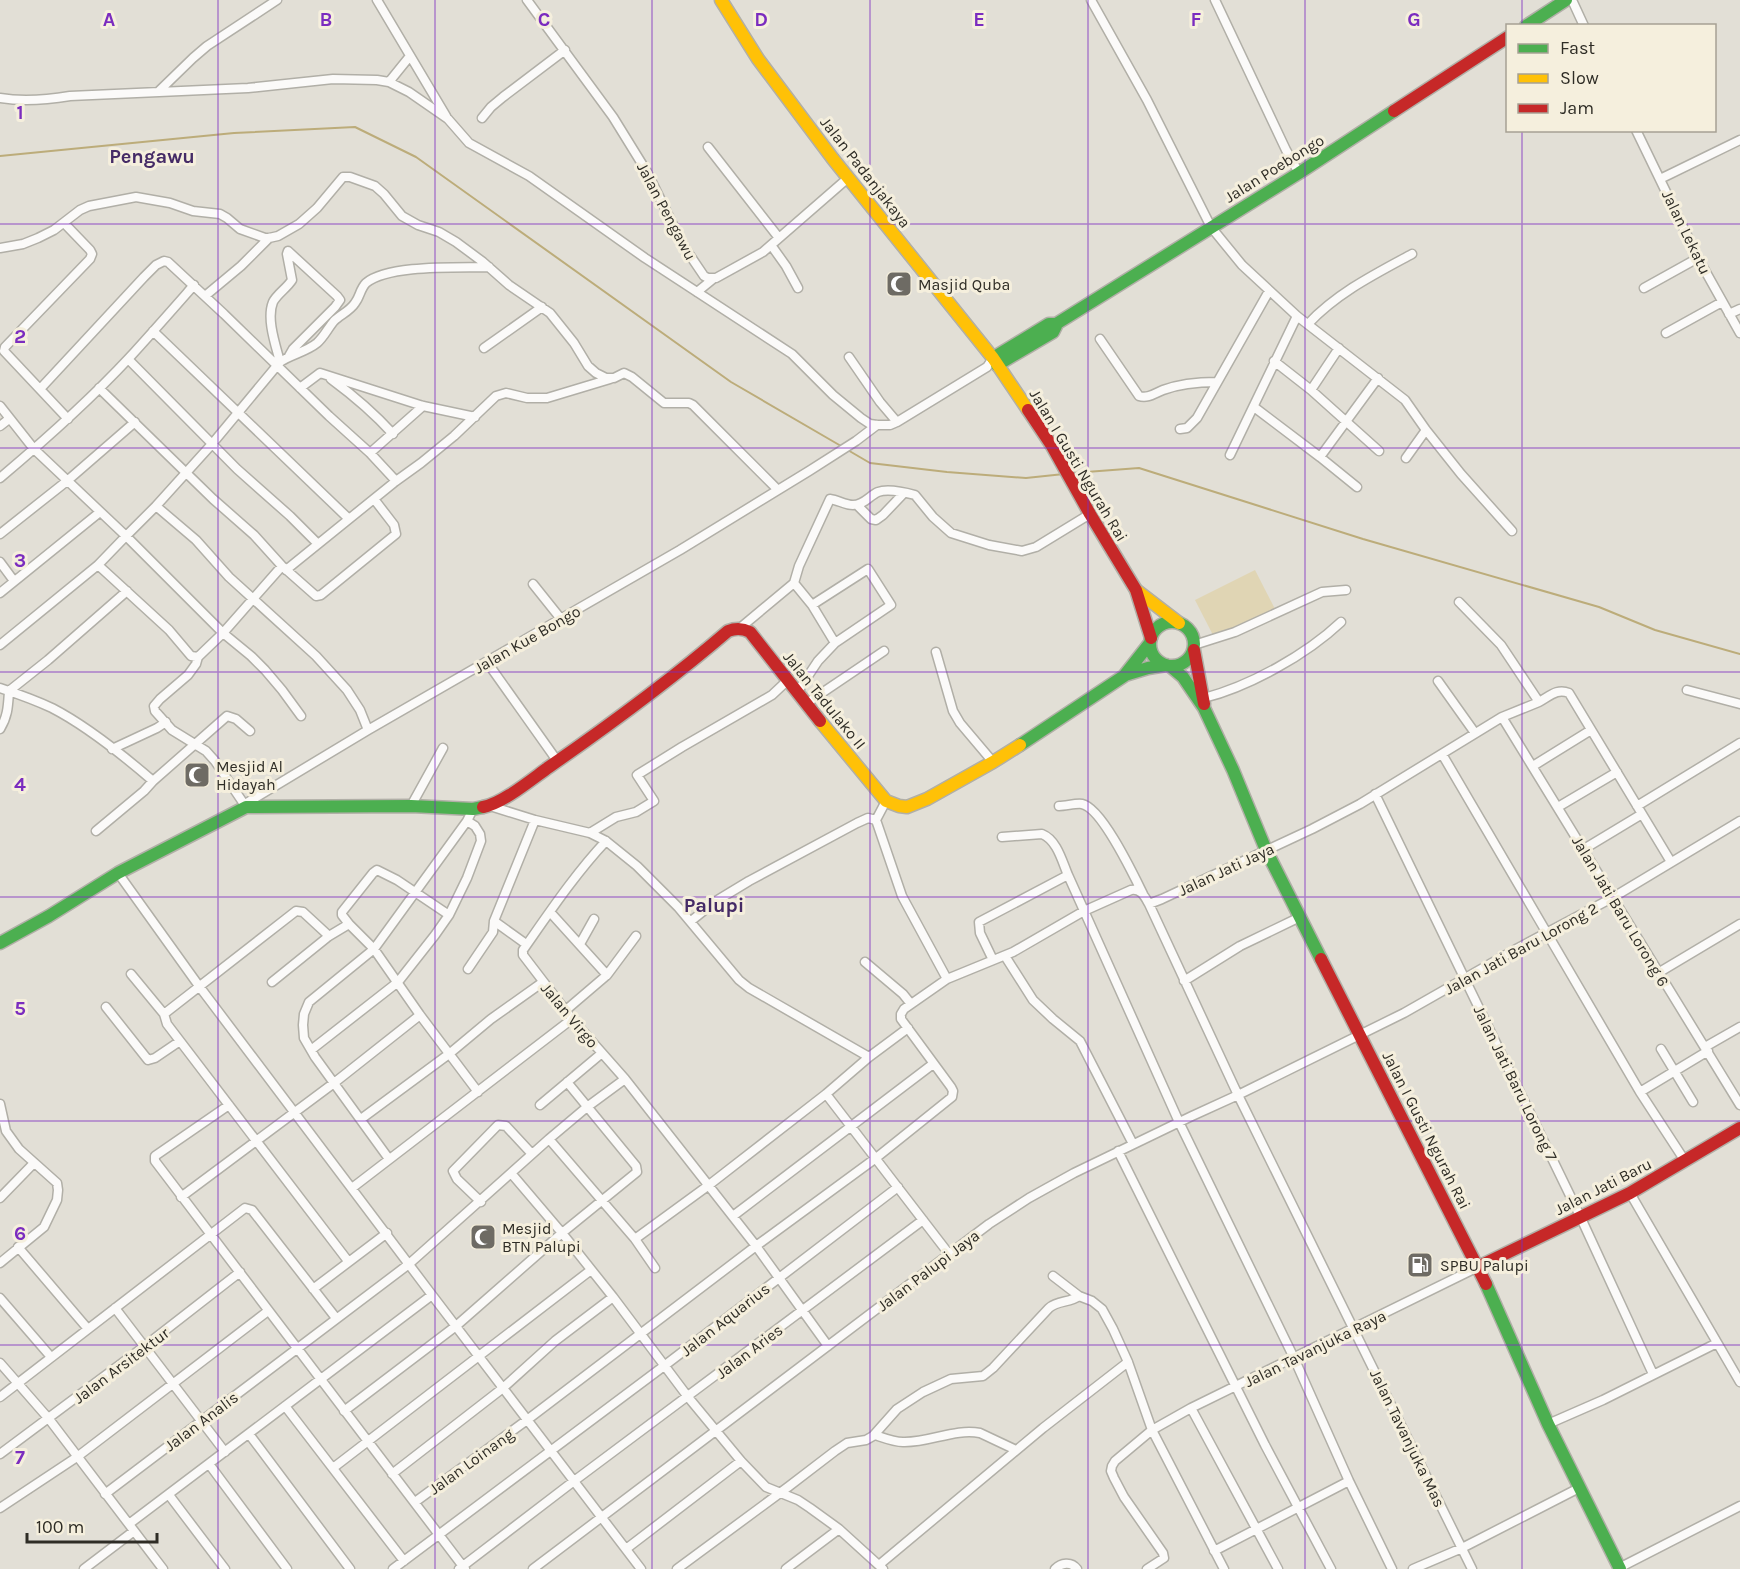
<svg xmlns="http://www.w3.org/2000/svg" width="1740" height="1569" viewBox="0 0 1740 1569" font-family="Karla,sans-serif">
<rect width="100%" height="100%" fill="#e2dfd6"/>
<!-- green -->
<path fill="#e0d5b4" d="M1255,570L1275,609L1215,639L1195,600Z"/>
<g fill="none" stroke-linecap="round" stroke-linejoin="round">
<!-- stream -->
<path stroke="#bcac7a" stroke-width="2" d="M0,156L234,133L355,127L416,157L731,382L841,446
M846,449L870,463L947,472L1026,478L1064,474
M1073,473L1139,468L1363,539L1599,607L1655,630L1740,654"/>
<!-- street casing -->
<g stroke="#b1afa7" stroke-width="11">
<path id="street" d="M377,0L446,116
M527,0L613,117L647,172L683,245L704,276L708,278H716L763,252L848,178
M1091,0L1147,100L1211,227L1242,265L1297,316L1405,400L1426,430L1461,474L1512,531
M1215,0L1286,150L1299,173
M1572,0L1584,26
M389,82L410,56
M159,91L193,58L207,46L277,0
M0,98C24,102 46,100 70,96L248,88L333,79L377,80L389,82L409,92L448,119L469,143L529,176L645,258L792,354L833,395L861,418L870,424L877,425H890L897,422L987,367L993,358
M482,118L491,107L503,97L565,50
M1636,130L1698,258L1740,333
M708,147L779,238
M1660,179L1740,140
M64,223L90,250L92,254L90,259L5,347L4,351L68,419
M771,245L786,266L798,288
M0,248L23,244L38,238L54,230L80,210L89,206L136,197L170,203L193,211L220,214L227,218L240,229L265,238H269L278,236L299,224L317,208L343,177H350L375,186L384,194L402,216L418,225L439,232L456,242L483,262L509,285L550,313L574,343L588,366L596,373L606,378H614L624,373L632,377L664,403H689L693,405L777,489
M1644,288L1698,258
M697,292L713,279
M205,296L241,266L269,238
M1729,314L1740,309
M1308,324C1337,293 1375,274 1412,254
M153,331L349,519
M1666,333L1722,302
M1100,339L1139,396C1148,399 1155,393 1163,390C1179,384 1199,382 1217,382
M484,348L542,307
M849,357L880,402L897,422
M128,359L237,469L290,516L318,544
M1274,361L1311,390L1379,451
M280,362C276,346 266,319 273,302C277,294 287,288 292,280L287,254L288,251L337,296L340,300L335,307L293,349L289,356
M331,379C354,396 374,413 393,434
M99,388L213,499L254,535L282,566L316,596L321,595L396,534L394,525L374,499
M300,388L320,373L423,406L475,417
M40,389L144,277L156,265L164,261L168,262L224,314L329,416L370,453L396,481
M1311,390L1339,348
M0,406L34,449L126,536L156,506L196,540L229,577L316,656L347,690L360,710L368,730
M1254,407L1320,457L1357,487
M0,426L9,419
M1180,429L1187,428L1197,418L1269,291
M370,453L423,406
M1230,455L1297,316
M1320,457L1378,378
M1406,458L1426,430
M0,478C45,440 89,401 129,358C151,334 172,310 194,285
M857,505L871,519L876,520L883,515L903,494
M156,506L212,444L280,362C292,354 306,352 317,343C324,337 328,328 334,321C340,315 350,311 355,303C360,297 360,289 366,283C389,264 460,268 489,267
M0,534L67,481L135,422
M0,562L14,581
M98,565L169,630L191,656L198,657
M286,570L396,481L421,463L454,436L496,396L506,393L527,398H547L610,379
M794,583L812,605L835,643L891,605L868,569L812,605
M533,584L561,619
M0,593L100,512
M740,628L794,583L799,566L830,499C838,500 845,505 853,505C864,505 869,496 878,492C888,488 904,492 915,495L933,517L951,533L989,545L1022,551L1036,547L1090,514
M0,645L98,565L126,536L223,633L251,656L265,670L282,690L301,716
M1194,645L1235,632L1322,592L1346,590
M936,652L953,711L960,723L993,762
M487,662L558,762
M1438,681L1475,733
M0,688C18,694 35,700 52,708C85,725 124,756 153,781L144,791L96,831
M1687,690L1740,704
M798,691L818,661L835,643
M1204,698C1250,686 1306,655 1341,622
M1539,702C1550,696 1557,688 1569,693L1671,862
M807,703L884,651
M1502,717L1740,1105
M0,729C8,716 8,706 9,691L48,660L127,591
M112,749L157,728L166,722
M1442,754L1640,1092L1685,1161
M1533,766L1591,730
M153,781L227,716L236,719L250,731
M1375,794L1580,1216L1653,1374
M245,804L368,730L680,550L809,471L856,441L877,425
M411,806L443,748
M490,806L535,820L590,833L606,841L637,866L678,907L739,980L749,988L869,1057
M1059,806C1066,806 1076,803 1082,804C1102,808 1134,876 1143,894
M1637,806L1740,743
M246,807L215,761L206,751L172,730L155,711L154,706L160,699L188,675L196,664L198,657L223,633L282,566
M1558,807L1617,772
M590,833L616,817L636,812L654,801L637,775L682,747L772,695L788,680
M1002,837L1042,834C1057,840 1062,861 1068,875
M606,841C575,874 549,913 523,950V955L572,1019L625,1079L756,1246L828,1346
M1584,849L1642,814
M118,873L199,986L432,1295L641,1569
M1149,904L1238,1095L1472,1569
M550,912L607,975L566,1010
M494,921L535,820
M691,921L716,901L749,881L857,823L868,818L876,820
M349,924L342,915V912L373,873L377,870L397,880L449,915
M329,936L303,912L296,911L164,1014L167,1024L348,1261
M580,944L594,919
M1005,956L1033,1000L1053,1019L1080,1041L1133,1144
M993,960L980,933L979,922L1068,875L1179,1122L1294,1358L1349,1481L1392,1569
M865,962L903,994L911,1004
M468,969L493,932L494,921L526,944
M1658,973L1740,924
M131,974L164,1014
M607,975L636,936
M947,979L1013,952L1084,911L1131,890C1141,888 1145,897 1149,904L1162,899L1312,829L1360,804L1502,717L1539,702L1501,645L1459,602
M1184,981L1240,946L1300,917
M272,982L329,936L349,924L374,949L420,1015L478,1092
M106,1007L148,1060L155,1058L180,1041
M1705,1047L1740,1027
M1661,1049L1693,1102
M311,1050L398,982L435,935L449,915L467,878L481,841L480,834L475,826L467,821
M1640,1092L1708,1051
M826,1094L949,1254
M0,1104L6,1131L19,1149L57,1183L58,1190L57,1200L44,1227L0,1263
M229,1105L155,1156V1161L465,1569
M540,1105L602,1053
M361,1119L449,1054L491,1019L543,982
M549,1139L587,1107L625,1079
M1118,1151L1265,1445L1331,1569
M389,1159L315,1057L304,1038L303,1025L304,1014L309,1002L374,949L467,821L473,809
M511,1173L562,1233L613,1297L688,1397L741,1461L766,1487L798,1500L810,1508L839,1529L883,1569
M352,1188L572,1019
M1630,1193L1740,1382
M181,1197L334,1083L420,1015
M0,1198L34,1163
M481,1202L457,1179L453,1171L498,1125L506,1126L532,1154
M733,1216L933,1064
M635,1239L709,1185L826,1094L869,1057L908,1028
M18,1247L88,1329
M1053,1276L1079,1296L1092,1301L1102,1309L1113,1329L1128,1362L1152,1430L1224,1569
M313,1289L387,1233
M0,1298L51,1357
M115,1308L225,1452
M0,1363L49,1419L163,1569
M0,1397L245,1208L252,1210L336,1318
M285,1406L404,1561
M1191,1408L1278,1569
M344,1411L456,1326L562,1233L637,1172L636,1166L567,1082
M1548,1424L1603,1400L1717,1343
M249,1434L350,1569
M875,1435C884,1438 894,1442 903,1442C929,1443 955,1428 980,1433L1016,1450
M0,1454L145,1346L240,1272
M209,1464L287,1569
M333,1468L591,1270
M392,1474L503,1388L555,1341L613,1297
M105,1494L409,1264L549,1139L635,1239L655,1268
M169,1495L225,1569
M415,1502L527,1420L756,1246L876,1158L952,1097L953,1091L951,1087L901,1019V1014L904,1009L947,979L902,896L876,820L886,801
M0,1508L77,1457L268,1311
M129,1524L432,1295
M626,1549L741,1461
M1214,1551L1349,1481
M879,1565L1043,1428L1128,1362
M1619,1568L1740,1506
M84,1569L134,1531
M393,1569L664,1366L898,1187
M459,1569L574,1481L923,1220
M533,1569L989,1224L1029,1198L1074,1173L1192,1116L1238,1095L1404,1013L1518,948L1612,898L1740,821
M677,1569L788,1487L835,1451L847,1443L866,1440L873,1436L897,1409L923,1392L951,1379L983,1376L993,1368L1049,1308C1058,1300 1070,1303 1079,1296
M786,1569L839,1529
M1055,1569C1061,1563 1071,1561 1077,1569
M1147,1569L1164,1558L1163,1553L1124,1497L1114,1478L1111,1471L1112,1466L1115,1461L1152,1430L1191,1408L1478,1267
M1413,1569L1462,1548L1579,1488"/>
</g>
<!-- fast casing -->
<g stroke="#b1afa7" stroke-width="15">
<path id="fast" d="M1526,26L1566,0
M993,358L1049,324H1056L1299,173L1394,111
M997,365L1053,332L1056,326
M1150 644a22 22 0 1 1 44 0a22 22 0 1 1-44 0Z
M1170,666L1183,677L1204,708L1233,770L1266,850L1321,959
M1125,675L1148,668L1166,665
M1020,745L1124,676L1150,643
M0,943L49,916L118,873L246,807L411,806L473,809L483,807
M1486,1284L1548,1424L1620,1569"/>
</g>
<!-- slow casing -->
<g stroke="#b1afa7" stroke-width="15">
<path id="slow" d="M721,0L758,59L833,159L993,358L1028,410
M1136,590L1179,623
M820,721L886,801L899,806L907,807L927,799L993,762L1020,745"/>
</g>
<!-- jam casing -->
<g stroke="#b1afa7" stroke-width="15">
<path id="jam" d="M1394,111L1508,37
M1028,410L1052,446L1090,514L1136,590L1151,638
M1194,650L1204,704
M483,807C502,804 532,779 549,767C611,724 671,680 728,631C736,628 742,628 750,632L820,721
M1321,959L1486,1284
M1478,1267L1630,1193L1740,1128"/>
</g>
<!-- street -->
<use href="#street" stroke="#fbfaf9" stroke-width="8"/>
<!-- fast -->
<use href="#fast" stroke="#4caf50" stroke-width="12"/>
<!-- slow -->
<use href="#slow" stroke="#ffc107" stroke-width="12"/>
<!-- jam -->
<use href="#jam" stroke="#c62828" stroke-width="12"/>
</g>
<!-- grid -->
<path fill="none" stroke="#7b2cbf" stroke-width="1.5" stroke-opacity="0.55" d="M218,0V1569M435,0V1569M652,0V1569M870,0V1569M1088,0V1569M1305,0V1569M1522,0V26M1522,130V1569M0,224H1740M0,448H1740M0,672H1740M0,897H1740M0,1121H1740M0,1345H1740"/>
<!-- icons -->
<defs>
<g id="mosque-square" transform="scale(1.35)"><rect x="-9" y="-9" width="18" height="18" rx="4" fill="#6e6b64" stroke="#f5efdd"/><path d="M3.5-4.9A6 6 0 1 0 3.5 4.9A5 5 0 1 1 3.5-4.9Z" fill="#fff"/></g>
<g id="fuel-square" transform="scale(1.35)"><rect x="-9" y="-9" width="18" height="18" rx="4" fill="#6e6b64" stroke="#f5efdd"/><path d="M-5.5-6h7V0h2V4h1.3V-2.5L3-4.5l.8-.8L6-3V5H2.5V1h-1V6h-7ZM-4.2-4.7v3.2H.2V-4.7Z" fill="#fff"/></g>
</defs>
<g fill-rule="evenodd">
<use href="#mosque-square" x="899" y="284"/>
<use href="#mosque-square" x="197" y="775"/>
<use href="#mosque-square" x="483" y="1237"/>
<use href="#fuel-square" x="1420" y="1265"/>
</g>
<g text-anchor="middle" stroke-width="6" stroke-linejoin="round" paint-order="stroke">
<!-- street labels -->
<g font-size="16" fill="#2f2d26" stroke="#f5efdd">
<text transform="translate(1274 168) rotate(-32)" y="6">Jalan Poebongo</text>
<text transform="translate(866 172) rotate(52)" y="6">Jalan Padanjakaya</text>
<text transform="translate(667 211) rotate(62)" y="6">Jalan Pengawu</text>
<text transform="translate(1687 232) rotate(64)" y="6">Jalan Lekatu</text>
<text transform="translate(1079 465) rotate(59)" y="6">Jalan I Gusti Ngurah Rai</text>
<text transform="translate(527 639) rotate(-30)" y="6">Jalan Kue Bongo</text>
<text transform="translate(825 700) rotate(51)" y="6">Jalan Tadulako II</text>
<text transform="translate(1226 869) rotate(-25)" y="6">Jalan Jati Jaya</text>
<text transform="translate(1621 911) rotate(59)" y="6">Jalan Jati Baru Lorong 6</text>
<text transform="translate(1521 948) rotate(-29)" y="6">Jalan Jati Baru Lorong 2</text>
<text transform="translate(570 1015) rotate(50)" y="6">Jalan Virgo</text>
<text transform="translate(1516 1083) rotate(64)" y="6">Jalan Jati Baru Lorong 7</text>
<text transform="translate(1427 1130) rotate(63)" y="6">Jalan I Gusti Ngurah Rai</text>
<text transform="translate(1603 1186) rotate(-27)" y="6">Jalan Jati Baru</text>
<text transform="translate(928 1270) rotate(-37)" y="6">Jalan Palupi Jaya</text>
<text transform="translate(725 1319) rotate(-38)" y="6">Jalan Aquarius</text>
<text transform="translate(1315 1348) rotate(-26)" y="6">Jalan Tavanjuka Raya</text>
<text transform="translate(749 1351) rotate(-37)" y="6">Jalan Aries</text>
<text transform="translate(121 1365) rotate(-37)" y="6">Jalan Arsitektur</text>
<text transform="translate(201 1421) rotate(-37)" y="6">Jalan Analis</text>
<text transform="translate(1408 1438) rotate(64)" y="6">Jalan Tavanjuka Mas</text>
<text transform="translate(471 1461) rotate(-36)" y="6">Jalan Loinang</text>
</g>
<!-- poi labels -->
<g font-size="16" fill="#2f2d26" stroke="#f5efdd" text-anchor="start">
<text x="918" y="290">Masjid Quba</text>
<text x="216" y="772">Mesjid Al<tspan x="216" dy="18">Hidayah</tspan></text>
<text x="502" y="1234">Mesjid<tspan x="502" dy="18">BTN Palupi</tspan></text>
<text x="1440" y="1271">SPBU Palupi</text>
</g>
<!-- quarter labels -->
<g font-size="20" font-weight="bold" fill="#452b66" stroke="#f5efdd">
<text x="152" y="163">Pengawu</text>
<text x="714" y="912">Palupi</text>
</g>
</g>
<g font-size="20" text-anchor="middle" font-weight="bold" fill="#7b2cbf" stroke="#f5efdd" stroke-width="6" stroke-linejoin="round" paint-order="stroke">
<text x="109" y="26">A</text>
<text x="326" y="26">B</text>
<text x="544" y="26">C</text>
<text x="761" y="26">D</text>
<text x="979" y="26">E</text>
<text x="1196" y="26">F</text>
<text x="1414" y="26">G</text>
<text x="20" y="119">1</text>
<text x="20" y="343">2</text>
<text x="20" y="567">3</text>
<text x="20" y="791">4</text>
<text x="20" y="1015">5</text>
<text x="20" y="1240">6</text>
<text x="20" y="1464">7</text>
</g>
<!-- legend -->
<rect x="1506" y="24" width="210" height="108" fill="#f5efdd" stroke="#a6a194" stroke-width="1.5"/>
<rect x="1518" y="44" width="30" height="9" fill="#4caf50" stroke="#a6a194" stroke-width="1.5"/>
<text x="1560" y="54" font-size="18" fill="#2f2d26">Fast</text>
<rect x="1518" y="74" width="30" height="9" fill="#ffc107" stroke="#a6a194" stroke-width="1.5"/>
<text x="1560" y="84" font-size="18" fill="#2f2d26">Slow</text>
<rect x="1518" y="104" width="30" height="9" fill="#c62828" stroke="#a6a194" stroke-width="1.5"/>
<text x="1560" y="114" font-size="18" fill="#2f2d26">Jam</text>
<!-- scale -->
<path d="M27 1533v9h130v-9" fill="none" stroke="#2f2d26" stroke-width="3"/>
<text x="36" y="1533" font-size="18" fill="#2f2d26" stroke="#f5efdd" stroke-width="4.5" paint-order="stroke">100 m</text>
</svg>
